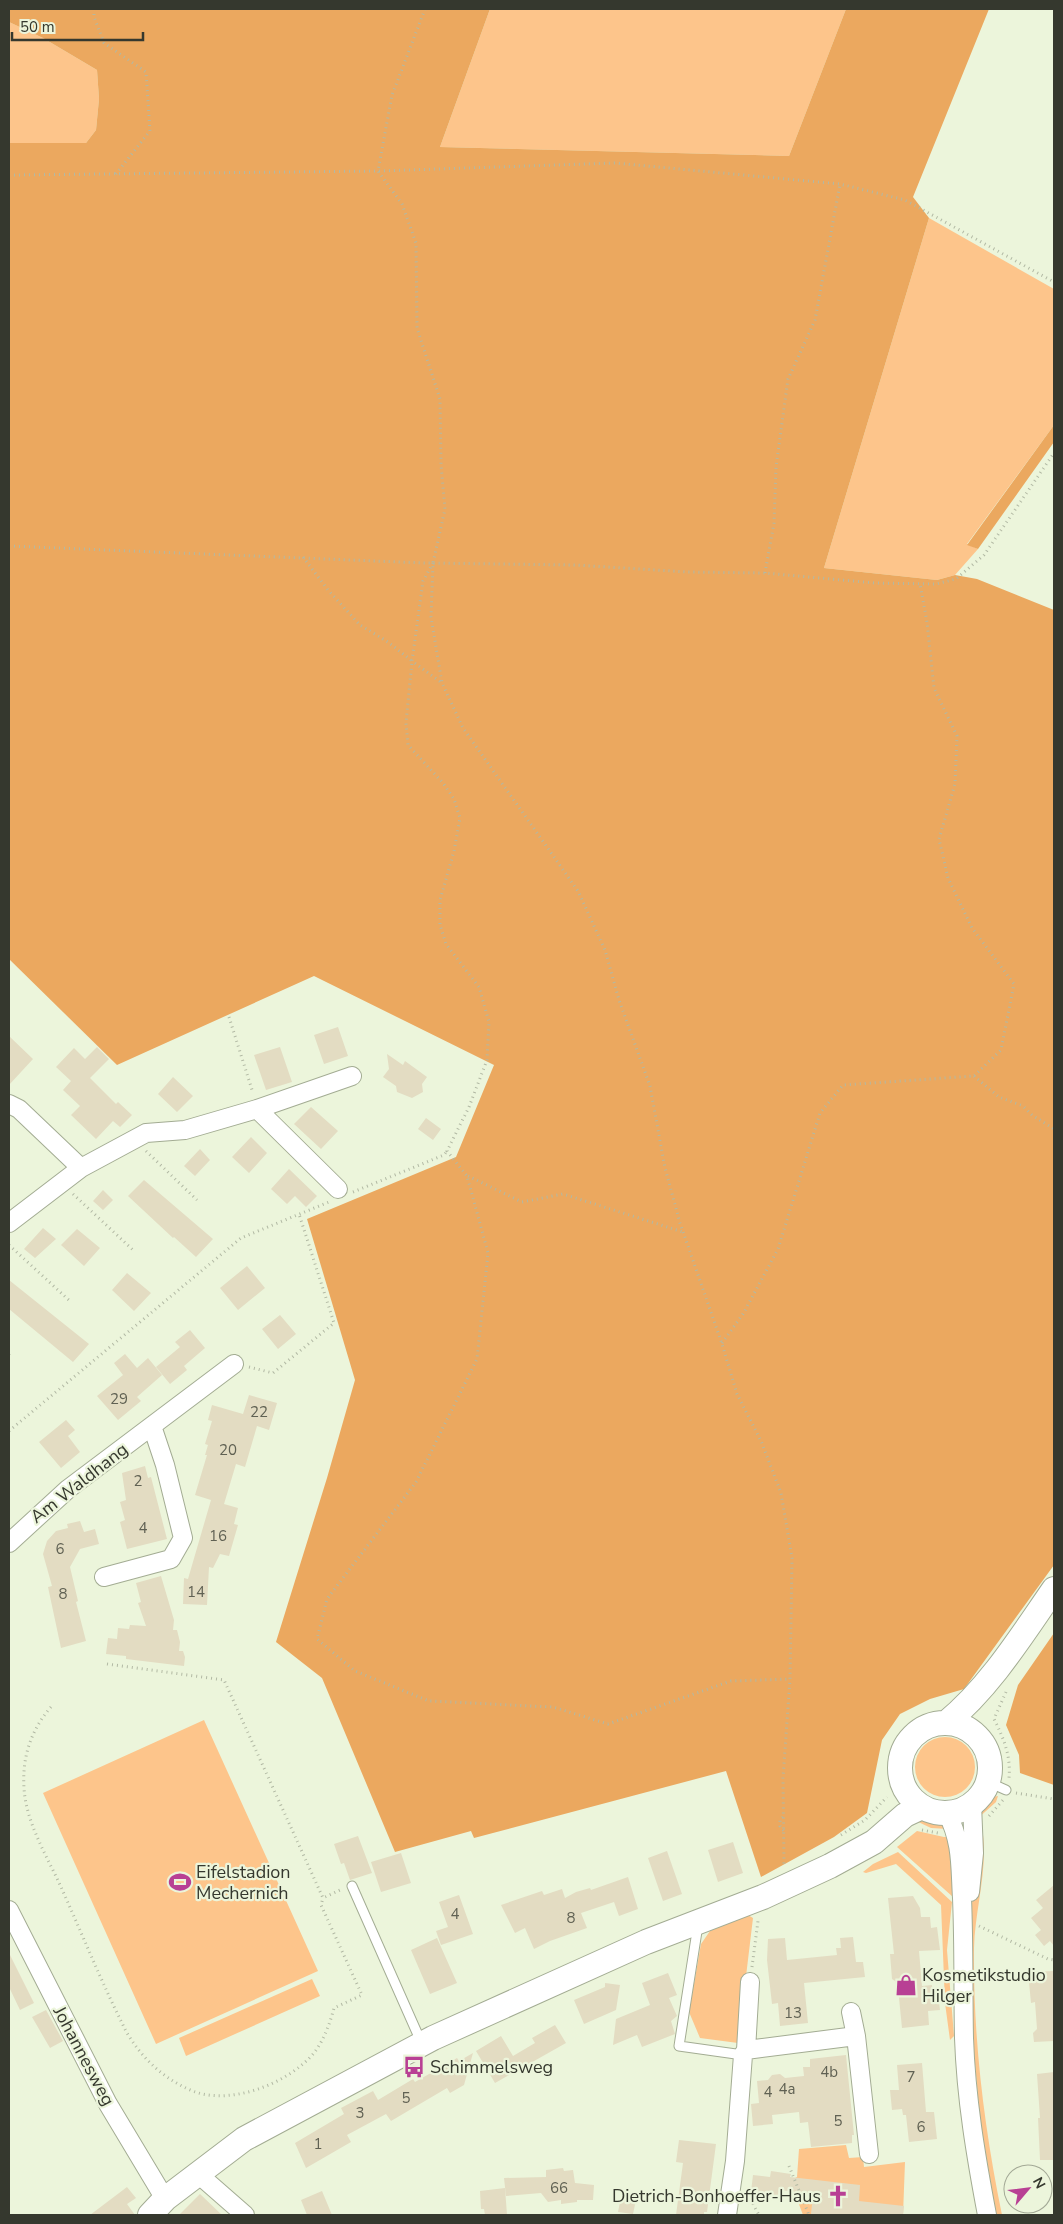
<svg xmlns="http://www.w3.org/2000/svg" width="1063" height="2224" viewBox="0 0 1063 2224" font-family="'Nunito Sans',sans-serif">
<rect width="100%" height="100%" fill="#ecf5db"/>
<!-- green -->
<path fill="#fdc58b" d="M490,9H846L789,156L440,147Z
M9,22L43,38L97,70L99,99L96,130L86,143H9Z
M929,218L1054,289V425L967,544L978,549L955,575L937,580L824,568Z
M204,1720L318,1971L156,2044L43,1793Z
M915 1767a30 30 0 1 1 60 0a30 30 0 1 1-60 0Z
M998,1796L996,1802L976,1820C978,1808 985,1798 998,1796Z
M921,1816C933,1818 940,1821 948,1829L931,1828L912,1819Z
M982,1828C989,1867 975,1908 974,1948C973,2038 984,2127 1002,2215H996L980,2119L970,2009L971,1911Z
M917,1831L944,1837H952L953,1897L897,1847Z
M898,1852L952,1902L947,1950L954,2036L950,2040L945,2003L941,1905L896,1864L866,1873L863,1872L873,1864Z
M748,1915L753,1918L738,2043L700,2038L689,2012L701,1944L710,1931Z
M312,1979L320,1996L186,2056L179,2038Z
M846,2145L849,2158L863,2157L864,2167L905,2162L903,2215H803L791,2183V2180L797,2177L799,2149Z"/>
<!-- forest -->
<path fill="#eba85f" d="M9,9H490L440,147L789,156L846,9H989L913,197L929,218L824,568L937,580L955,575L977,579L1054,610V1565L964,1689L930,1699L900,1714L882,1740L867,1813L834,1837L761,1877L726,1771L474,1838L471,1831L395,1852L322,1678L276,1642L327,1478L355,1380L307,1219L456,1157L494,1065L314,976L117,1065L9,959V143H86L96,130L99,99L97,70L43,38L9,22Z
M1054,425V442L978,549L967,545Z
M1054,1633V1785L1020,1773L1019,1755L1006,1725L1018,1685Z"/>
<!-- building -->
<path fill="#e3dcc2" d="M338,1027L348,1056L324,1064L314,1035Z
M9,1036L33,1059L9,1085Z
M97,1047L109,1059L90,1078L116,1104L118,1102L132,1115L120,1127L113,1121L96,1139L71,1115L80,1106L63,1090L71,1081L56,1067L74,1048L85,1059Z
M280,1047L292,1082L266,1090L254,1055Z
M387,1054L403,1065L405,1061L427,1077L422,1084L423,1092L412,1098L397,1092L396,1086L383,1077L389,1069Z
M173,1077L193,1096L177,1112L158,1094Z
M311,1107L338,1131L321,1149L294,1124Z
M426,1118L441,1129L433,1140L418,1129Z
M251,1137L267,1153L249,1173L232,1157Z
M200,1149L210,1160L195,1176L184,1166Z
M289,1169L317,1196L306,1207L295,1196L287,1204L271,1189Z
M144,1180L213,1239L196,1257L174,1237L173,1238L128,1196Z
M103,1190L113,1200L103,1210L93,1201Z
M43,1228L56,1239L35,1258L24,1249Z
M77,1229L100,1248L84,1266L61,1245Z
M247,1266L265,1288L238,1310L220,1288Z
M127,1273L151,1293L134,1311L112,1290Z
M9,1280L89,1344L73,1362L9,1309Z
M280,1315L296,1334L278,1349L262,1329Z
M190,1330L205,1348L184,1366L187,1370L170,1384L156,1367L180,1347L175,1342Z
M125,1354L137,1368L148,1358L162,1375L137,1397L141,1401L118,1420L97,1396L123,1375L114,1363Z
M249,1395L277,1403L269,1430L257,1426L245,1467L236,1464L224,1504L238,1508L234,1524L238,1525L229,1556L220,1554L213,1568L209,1567L207,1605L183,1604L184,1578L188,1579L211,1500L195,1495L207,1455H205L208,1445L205,1444L212,1421L208,1420L212,1405L243,1414Z
M66,1420L75,1430L68,1436L80,1452L61,1468L39,1442Z
M145,1466L148,1478L151,1477L167,1539L127,1549L120,1522L125,1520L120,1502L126,1500L122,1473Z
M80,1521L84,1532L95,1529L99,1544L80,1549L70,1567L78,1601L76,1602L86,1641L61,1648L48,1587L52,1586L43,1554L47,1541L56,1531L68,1528L67,1524Z
M161,1576L174,1620L173,1630H177L180,1642L179,1651H183L185,1657L184,1666L126,1659V1656L106,1654L108,1638L117,1639L118,1628L129,1629L130,1625L146,1626L138,1603L141,1602L136,1583Z
M358,1836L372,1873L350,1880L344,1863L341,1864L334,1844Z
M733,1842L743,1873L718,1882L708,1850Z
M667,1851L682,1894L663,1901L648,1858Z
M401,1853L411,1883L381,1892L371,1862Z
M628,1877L638,1909L619,1916L614,1902L581,1913L587,1928L550,1941L534,1949L525,1928L515,1933L501,1905L542,1891L544,1895L562,1889L565,1898L576,1892L590,1888L591,1890Z
M1054,1885V1946L1050,1941L1044,1946L1035,1935L1041,1930L1031,1918L1043,1908L1036,1900Z
M459,1895L473,1934L441,1945L436,1931L448,1927L439,1902Z
M913,1896L920,1908L921,1917H930L931,1928L937,1927L940,1950L919,1951L922,1986L932,1985L933,1996L938,1995L940,2010L928,2011L929,2025L902,2028L898,1988H896L895,1981L892,1979L890,1954H894L888,1898Z
M853,1937L856,1962H863L865,1977L804,1983L808,2023L780,2026L778,2003L772,2004L767,1960L768,1939L785,1938L787,1960L837,1955L836,1948H841L840,1938Z
M437,1938L457,1983L430,1994L411,1950Z
M9,1953L34,2003L20,2010L9,1987Z
M1054,1971V2041L1034,2042L1033,2033L1037,2029L1035,2002L1031,2003L1028,1972Z
M668,1973L677,1995L669,1998L677,2016L671,2021L675,2034L642,2047L637,2035L613,2045L616,2019L650,2005L642,1983Z
M605,1983L620,1985L616,2010L584,2024L574,2000L605,1987Z
M46,2010L63,2041L50,2048L32,2017Z
M555,2025L566,2043L495,2083L476,2051L501,2036L513,2056L535,2043L532,2038Z
M473,2053L464,2085L450,2093L447,2088L391,2121L386,2114L347,2135L351,2142L306,2168L295,2143L344,2114L341,2108L373,2091L378,2100L413,2079L415,2082L457,2058L459,2061Z
M846,2055L854,2135H852V2143L811,2147L808,2122L800,2123L799,2112L772,2115L773,2124L753,2126L751,2104L759,2103L757,2081L768,2080L772,2075L780,2074L785,2078L804,2076L803,2067H810V2059Z
M922,2063L926,2112H934L937,2139L909,2142L906,2115H903L902,2109L892,2110L890,2090H899L897,2065Z
M1054,2072V2160H1040L1038,2118H1040L1037,2074Z
M679,2140L716,2144L707,2212H704V2215H676L683,2163L676,2162Z
M563,2168L564,2171L573,2170L575,2183L594,2185L593,2200H577V2202L561,2204V2200L548,2202L541,2193L506,2196L504,2178L546,2177V2170Z
M771,2171L791,2174L790,2177L860,2185L859,2201L904,2206L903,2215L811,2214L813,2194L779,2190L778,2196L751,2192L753,2175L770,2177Z
M127,2187L136,2198L127,2204L135,2215H90Z
M505,2188L507,2215H485L484,2209H481L480,2191Z
M322,2191L332,2215H307L301,2200Z
M200,2194L222,2215H179Z
M621,2197L636,2200L633,2214L618,2212Z"/>
<g fill="none" stroke-linecap="round" stroke-linejoin="round">
<!-- lane casing -->
<g stroke="#a3ac93" stroke-width="11">
<path id="lane" d="M988,1782L1006,1790
M352,1886L422,2044
M698,1925L679,2046L743,2055"/>
</g>
<!-- street casing -->
<g stroke="#a3ac93" stroke-width="20">
<path id="street" d="M9,1104L19,1109L81,1168
M257,1109L338,1189
M9,1223L81,1168L146,1133L185,1130L257,1109L352,1076
M9,1543L68,1489L234,1364
M104,1577L171,1559L183,1538L165,1465L152,1426
M947,1813C962,1842 960,1866 962,1898C964,1944 963,1991 964,2038C966,2098 976,2157 987,2215
M970,1892L974,1853L972,1804
M9,1910L108,2104L165,2199
M856,2036L869,2154
M746,2050L856,2036L851,2012
M197,2173L245,2215
M727,2215L735,2161L743,2055L746,2050L750,1982"/>
</g>
<!-- secondary casing -->
<g stroke="#a3ac93" stroke-width="26">
<path id="secondary" d="M946,1723C990,1687 1022,1635 1054,1589
M900 1768a45 45 0 1 1 90 0a45 45 0 1 1-90 0Z
M150,2215L165,2199L244,2139L433,2038L646,1942L763,1897L830,1866L874,1842L905,1815L922,1807"/>
</g>
<!-- path -->
<path stroke="#b2b9a4" stroke-width="3" stroke-dasharray="1 4" stroke-linecap="butt" d="M94,9V17L104,43L146,72L150,131L115,175
M425,9L392,95L378,171L402,204L416,243L417,328L440,399L441,465L445,509L433,563L431,617L442,683L463,728L578,891L605,950L619,1000L650,1086L665,1168L680,1223L722,1344L737,1394L761,1441L781,1493L792,1558L790,1679L783,1778L784,1866
M9,175L378,171L615,163L840,184L905,200L1054,282
M9,546L424,563L575,565L688,572L765,573L875,583L936,584L956,579L984,555L1054,453
M303,557L328,590L360,625L388,642L412,661L406,723L408,745L443,783L454,799L460,818L454,851L440,900V925L446,944L479,987L489,1022L487,1060L469,1107L447,1151L467,1176L488,1253L477,1359L416,1482L327,1599L317,1639L355,1671L429,1701L553,1707L608,1724L731,1681L790,1679
M433,563L423,581L412,661L442,683
M765,573L774,523L776,467L788,379L815,320L840,184
M229,1017L253,1093
M974,1076L999,1097L1023,1106L1032,1115L1054,1129
M146,1151L197,1200
M468,1176L522,1202L563,1194L683,1232
M353,1192L444,1155L447,1151
M73,1194L133,1250
M9,1245L71,1302
M722,1343L743,1314L778,1249L820,1113L843,1085L974,1076L1001,1050L1014,984L972,928L948,878L939,839L955,784L957,736L934,688L927,622L920,584
M9,1355L12,1357
M249,1367L273,1373L334,1323L299,1214
M9,1431L241,1238L329,1202
M107,1664L224,1680L323,1898L340,1890
M1006,1692L994,1719C1004,1739 1011,1756 1009,1778
M51,1707C31,1730 22,1757 24,1788C26,1823 47,1856 61,1887C83,1936 103,1986 127,2033C142,2058 162,2077 188,2089C227,2108 288,2084 314,2053C324,2040 330,2023 334,2008L362,1995L321,1905L323,1898
M1016,1793L1054,1799
M989,1816L1003,1800
M783,1817L780,1820V1826L784,1831
M922,1830L938,1833
M841,1835L865,1820L887,1797
M979,1926L1048,1959L1054,1960
M752,1967L758,1921
M789,2166L809,2215
M748,2195L759,2215"/>
<!-- lane -->
<use href="#lane" stroke="#fff" stroke-width="9"/>
<!-- street -->
<use href="#street" stroke="#fff" stroke-width="18"/>
<!-- secondary -->
<use href="#secondary" stroke="#fff" stroke-width="24"/>
</g>
<!-- icons -->
<defs>
<g id="stadium-bare" transform="scale(1.725)"><path d="M0-5a6.5 5 0 1 0 0 10a6.5 5 0 1 0 0-10ZM-3.5-1.8h7v3.6h-7Z" fill="#b84094" stroke="#ecf5db" stroke-width="2.5" paint-order="stroke"/></g>
<g id="shop-bare" transform="scale(1.725)"><path d="M-5-2.5h2.3a2.7 3.5 0 0 1 5.4 0H5L5.5 6h-11ZM-1.5-2.5h3a1.5 2.3 0 0 0-3 0Z" fill="#b84094" stroke="#ecf5db" stroke-width="2.5" paint-order="stroke"/></g>
<g id="bus-bare" transform="scale(1.725)"><path d="M-5-6H5V4H4V6H2V4H-2V6H-4V4H-5ZM-3.5-4V0h7V-4ZM-3.5 1.2v1.5H-2V1.2ZM2 1.2v1.5H3.5V1.2Z" fill="#b84094" stroke="#ecf5db" stroke-width="2.5" paint-order="stroke"/></g>
<g id="church-bare" transform="scale(1.725)"><path d="M-1.2-6h2.4v3.5h3.3v2.4h-3.3V6h-2.4V-.1h-3.3v-2.4h3.3Z" fill="#b84094" stroke="#ecf5db" stroke-width="2.5" paint-order="stroke"/></g>
</defs>
<g fill-rule="evenodd">
<use href="#stadium-bare" x="180" y="1882"/>
<use href="#shop-bare" x="906" y="1985"/>
<use href="#bus-bare" x="414" y="2067"/>
<use href="#church-bare" x="838" y="2196"/>
</g>
<g text-anchor="middle" stroke-width="4.5" stroke-linejoin="round" paint-order="stroke">
<!-- number labels -->
<g font-size="15" fill="#606153">
<text x="119" y="1404">29</text>
<text x="259" y="1417">22</text>
<text x="228" y="1455">20</text>
<text x="138" y="1486">2</text>
<text x="143" y="1533">4</text>
<text x="218" y="1541">16</text>
<text x="60" y="1554">6</text>
<text x="196" y="1597">14</text>
<text x="63" y="1599">8</text>
<text x="455" y="1919">4</text>
<text x="571" y="1923">8</text>
<text x="793" y="2018">13</text>
<text x="829" y="2077">4b</text>
<text x="911" y="2082">7</text>
<text x="787" y="2094">4a</text>
<text x="768" y="2097">4</text>
<text x="406" y="2103">5</text>
<text x="360" y="2118">3</text>
<text x="838" y="2126">5</text>
<text x="921" y="2132">6</text>
<text x="318" y="2149">1</text>
<text x="559" y="2193">66</text>
</g>
<!-- street labels -->
<g font-size="18" fill="#35382e" stroke="#ecf5db">
<text transform="translate(79 1483) rotate(-38)" y="6">Am Waldhang</text>
<text transform="translate(84 2056) rotate(62)" y="6">Johannesweg</text>
</g>
<!-- poi labels -->
<g font-size="18" fill="#35382e" stroke="#ecf5db" text-anchor="start">
<text x="196" y="1878">Eifelstadion<tspan x="196" dy="21">Mechernich</tspan></text>
<text x="922" y="1981">Kosmetikstudio<tspan x="922" dy="21">Hilger</tspan></text>
<text x="430" y="2073">Schimmelsweg</text>
<text x="821" y="2202" text-anchor="end">Dietrich-Bonhoeffer-Haus</text>
</g>
</g>
<!-- border -->
<rect width="1063" height="2224" fill="none" stroke="#35382e" stroke-width="20"/>
<!-- north arrow -->
<g transform="translate(1028 2189) rotate(62)"><circle r="24" fill="#ecf5db" stroke="#a3a996"/>
<path d="M0-4L9 19L0 12L-9 19Z" fill="#b84094"/>
<text y="-8" font-size="14" font-weight="bold" text-anchor="middle" fill="#35382e">N</text>
</g>
<!-- scale -->
<path d="M12 32v8h131v-8" fill="none" stroke="#35382e" stroke-width="2.5"/>
<text x="20" y="32" font-size="15" fill="#35382e" stroke="#ecf5db" stroke-width="4" paint-order="stroke">50 m</text>
</svg>
